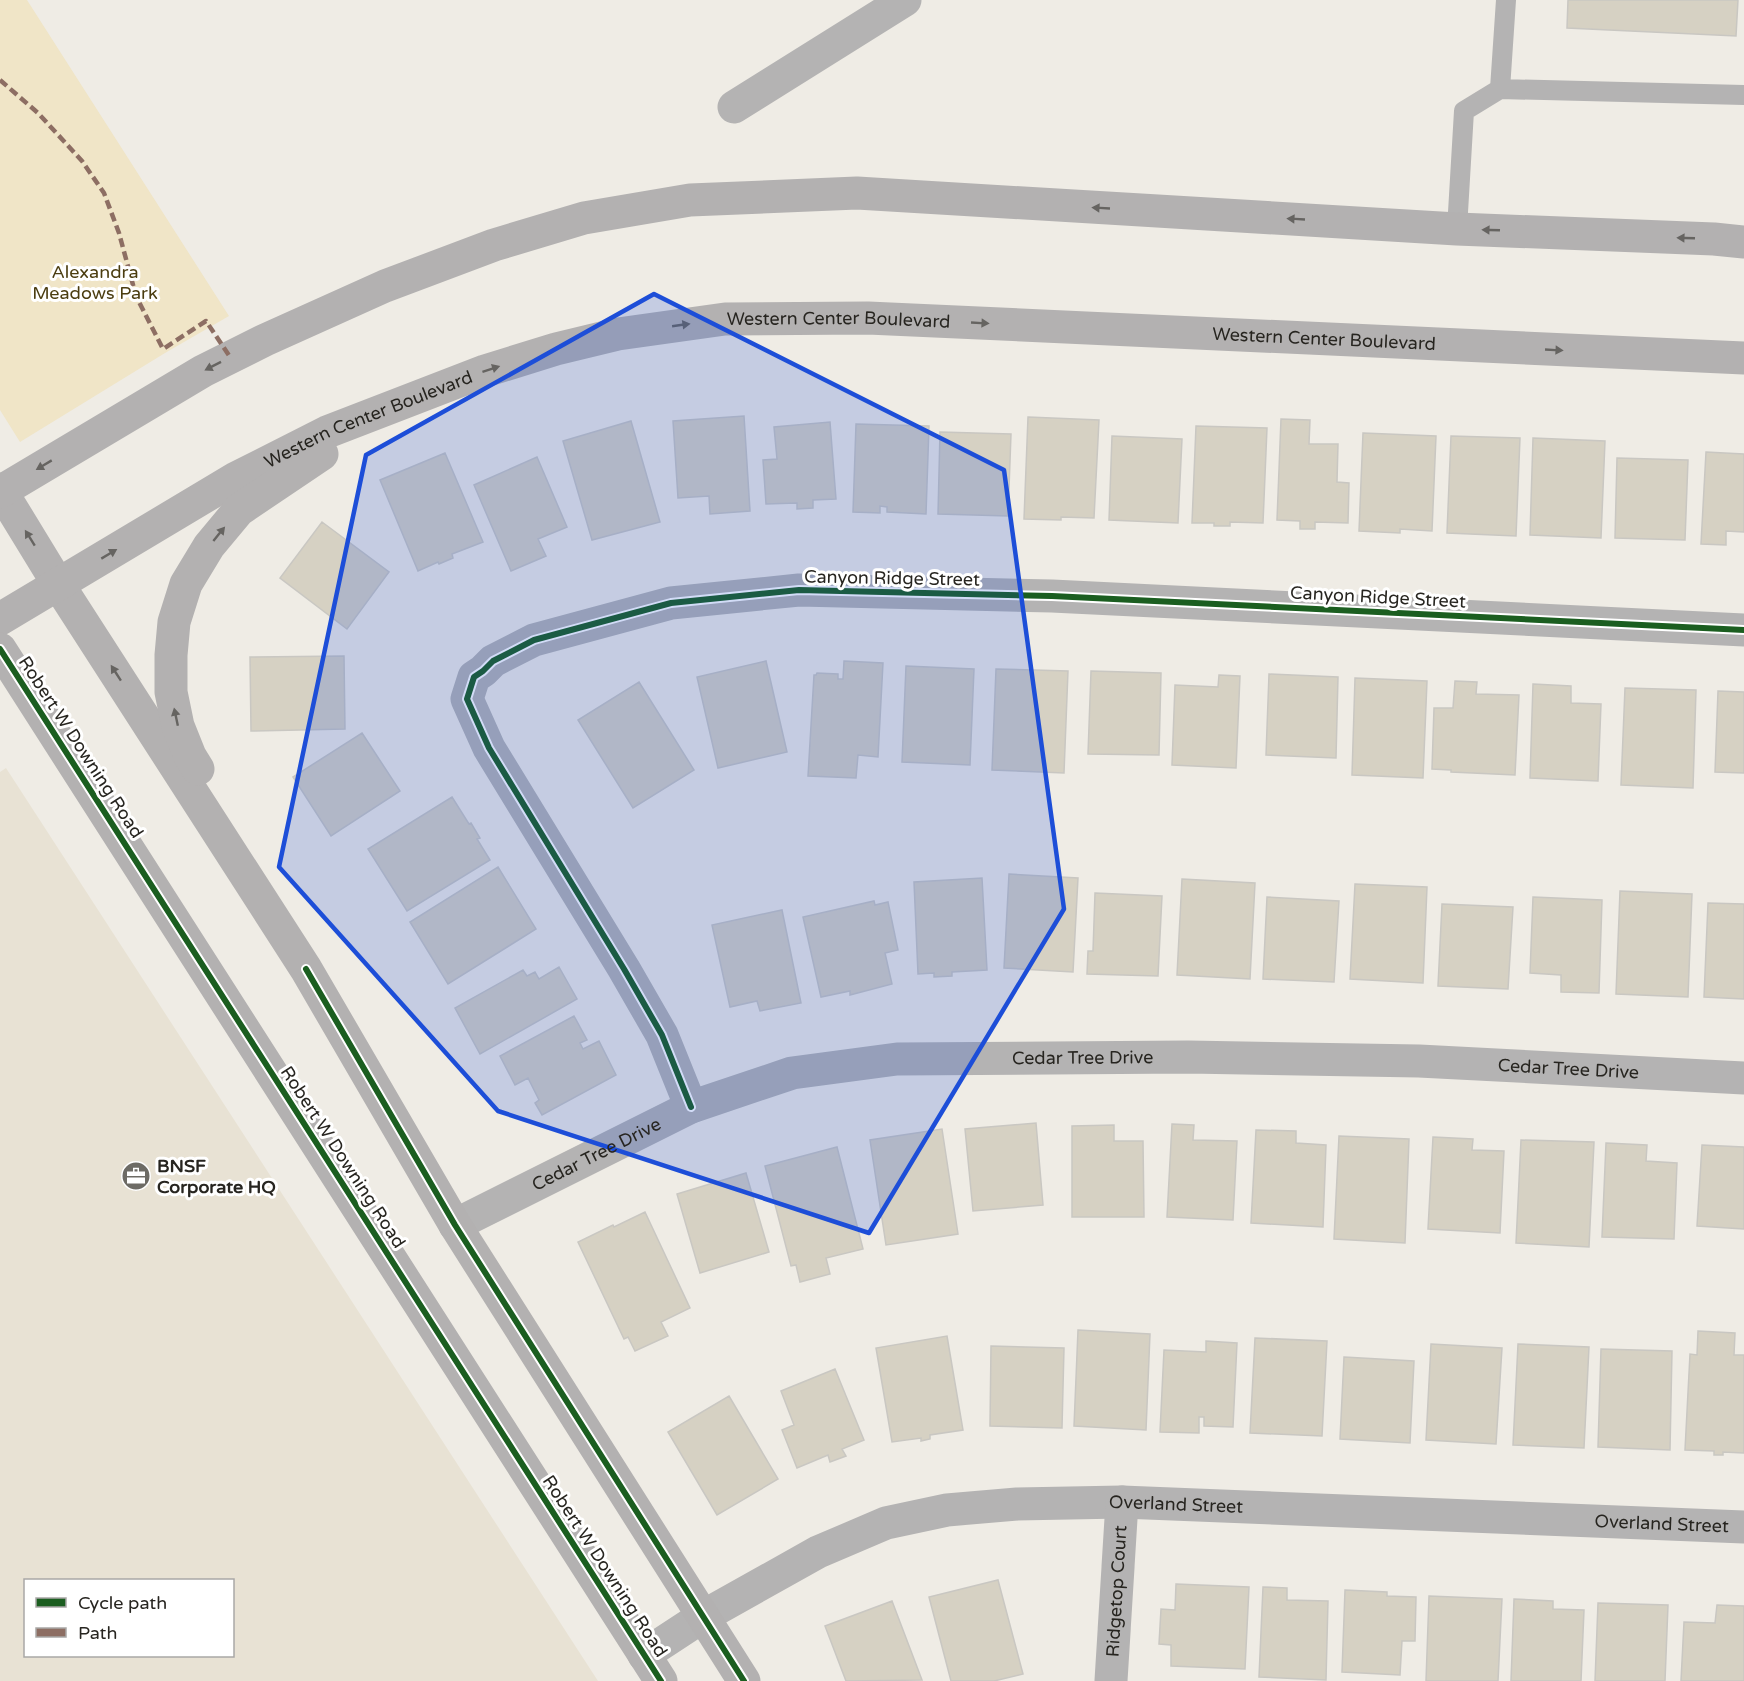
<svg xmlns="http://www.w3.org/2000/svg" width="1744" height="1681" viewBox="0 0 1744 1681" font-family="'Varela Round',sans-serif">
<rect width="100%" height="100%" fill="#efece5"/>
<!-- built -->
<path fill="#e8e2d4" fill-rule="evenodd" d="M6,768L598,1681H0V772ZM26,1580H232V1656H26Z"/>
<!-- green -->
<path fill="#f0e5c7" d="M0,0H27L229,316L165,353L20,442L0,410Z"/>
<!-- building -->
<path fill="#d6d1c3" stroke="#c9c7c2" stroke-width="1.5" d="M1568,0H1738L1736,36L1567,28Z
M744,416L750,511L710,514L709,496L678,498L673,421Z
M1028,417L1099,420L1094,518L1061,517V520L1024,519Z
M1281,419L1310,420L1309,444H1338L1337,482L1349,483L1348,523L1315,522V529H1300V521L1277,520Z
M631,421L660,522L592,540L563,441Z
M830,422L836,499L813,500V508L797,509V503L766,504L763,460L777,459L774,427Z
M856,424L929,426L926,514L887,512V507L880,506V513L853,512Z
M1196,426L1267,428L1263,523L1230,522V526H1214V523H1192Z
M940,432L1011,434L1008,516L938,514Z
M1363,433L1436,436L1432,531L1400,529V533L1359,531Z
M1112,436L1182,439L1178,523L1109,520Z
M1451,436L1520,438L1516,536L1447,533Z
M1533,438L1605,441L1601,538L1530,535Z
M1706,452L1744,454V532L1726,531V545L1701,544Z
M445,453L483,542L452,554L453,558L439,564L438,562L418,571L380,480Z
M537,457L567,527L538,539L546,556L511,571L474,485Z
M1617,458L1688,460L1685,540L1615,538Z
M322,522L389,572L347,629L280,578Z
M344,656L345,729L251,731L250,657Z
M766,661L787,752L718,768L697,677Z
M844,661L883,663L878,757L858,755L856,778L808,776L814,675H816L817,673L838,674V679H843Z
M906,666L974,669L970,765L902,762Z
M996,669L1068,671L1064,773L992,770Z
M1091,671L1161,673L1159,755L1088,754Z
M1269,674L1338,677L1336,758L1266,755Z
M1219,675L1240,676L1236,768L1172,765L1175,685L1218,687Z
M1355,678L1427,681L1423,778L1352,775Z
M1455,681L1477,682L1476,694L1519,695L1515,775L1451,772V770L1432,769L1434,708H1453Z
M639,682L694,770L633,808L578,720Z
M1533,684L1571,686V703L1601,704L1598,781L1530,778Z
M1625,688L1696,690L1693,788L1621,785Z
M1718,691L1744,692V773L1715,772Z
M362,733L400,791L331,836L293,777Z
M452,797L469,824L471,823L480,838L477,839L490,860L407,911L368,849Z
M498,867L536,929L448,984L410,922Z
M1009,874L1078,878L1073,972L1004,968Z
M982,878L987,970L952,972V976L934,977V973L918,974L914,882Z
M1182,879L1255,883L1250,979L1177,975Z
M1355,884L1427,887L1423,983L1350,979Z
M1620,891L1692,894L1688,997L1616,994Z
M1095,893L1162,896L1158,976L1087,974L1088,951H1093Z
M1267,897L1339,901L1334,982L1263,979Z
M1533,897L1602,900L1599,993L1561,992V975L1530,973Z
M874,901L875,905L888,902L898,950L885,953L892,984L850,995V991L821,997L803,917Z
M1708,903L1744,904V999L1704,997Z
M1442,904L1513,907L1508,989L1438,986Z
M782,910L801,1003L760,1011L757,1001L730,1007L712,925Z
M559,967L577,999L480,1054L455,1008L523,970L527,976L535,972L539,979Z
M574,1016L587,1040L580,1043L583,1049L599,1041L616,1075L542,1115L535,1103L539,1100L528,1078L515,1085L500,1056Z
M1036,1123L1043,1205L973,1211L965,1129Z
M1172,1124L1194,1125L1193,1140L1237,1141L1233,1220L1167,1217Z
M1114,1125V1141H1143L1144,1217H1072V1126Z
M942,1129L958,1234L886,1245L870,1140Z
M1256,1130L1296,1131V1143L1326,1145L1323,1227L1251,1223Z
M1339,1136L1409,1139L1405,1243L1334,1239Z
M1433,1137L1473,1139L1472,1150L1504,1151L1500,1233L1428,1229Z
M1521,1140L1594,1142L1589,1247L1516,1243Z
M1606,1143L1647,1145L1646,1161L1677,1163L1674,1239L1602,1237Z
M1702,1145L1744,1147V1229L1697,1226Z
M837,1147L863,1249L826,1258L830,1274L800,1282L796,1265L791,1266L765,1166Z
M746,1173L769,1252L700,1273L677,1194Z
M645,1212L690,1308L661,1322L668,1336L635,1351L628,1337L624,1339L578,1242L613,1225L614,1227Z
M1078,1330L1150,1334L1146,1430L1074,1426Z
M1698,1331L1735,1333L1734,1355H1744V1453L1723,1452V1455H1714V1451L1685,1450L1690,1354L1697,1355Z
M947,1336L963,1430L930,1435V1439L921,1441V1438L892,1442L876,1348Z
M1255,1338L1327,1341L1322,1436L1250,1433Z
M1206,1341L1237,1343L1233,1427L1204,1426V1417H1199V1433L1160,1432L1164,1350L1206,1352Z
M1431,1344L1502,1348L1496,1444L1426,1440Z
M1518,1344L1589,1347L1584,1448L1513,1445Z
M991,1346L1064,1348L1062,1428L990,1426Z
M1601,1349L1672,1351L1670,1450L1598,1447Z
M1344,1357L1414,1361L1410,1443L1340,1439Z
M835,1369L864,1440L842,1449L846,1456L830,1462L828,1455L797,1468L782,1430L794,1425L781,1391Z
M729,1396L778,1479L717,1515L668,1432Z
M998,1580L1023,1674L994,1681H951L929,1597Z
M1176,1584L1249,1587L1245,1669L1171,1666V1645L1159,1644L1161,1609L1175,1610Z
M1263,1587L1287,1588V1600L1328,1601L1326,1680L1259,1677Z
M1345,1590L1387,1592V1596L1416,1597L1415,1641H1402L1400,1675L1342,1672Z
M1429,1596L1502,1599L1498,1681H1426Z
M1514,1599L1553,1601V1609L1584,1610L1581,1681H1511Z
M892,1601L922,1680L846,1681L825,1626Z
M1598,1603L1668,1605L1665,1681H1595Z
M1717,1605L1744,1606V1681H1681L1684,1622L1715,1623Z"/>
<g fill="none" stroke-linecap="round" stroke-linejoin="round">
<!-- lane -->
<path stroke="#b4b3b3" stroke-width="20" d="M1500,89L1506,0
M1457,229L1464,111L1500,89L1744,95"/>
<!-- street -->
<g stroke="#b4b3b3" stroke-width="33">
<path d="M734,107L905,0"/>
<path d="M691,1107L662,1035L624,969L489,748L467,699L474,677L483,671L493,661L534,640L671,603L799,590L1052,596L1744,630"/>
<path id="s1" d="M455,1225L691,1107L792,1073L897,1059L1188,1057L1419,1061L1744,1078"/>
<path id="s2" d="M644,1655L702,1617L818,1552L886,1523L947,1510L1017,1504L1122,1502L1744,1527"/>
<path id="s3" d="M1111,1681L1122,1502"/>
</g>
<!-- secondary -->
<g stroke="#b3b1b1" stroke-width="33">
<path d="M0,489L58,584L306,969L455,1225L744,1681"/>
<path d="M0,492L203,371L265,340L385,286L494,245L584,218L690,200L857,193L1457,229L1714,239L1744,242"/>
<path id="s4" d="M0,619L236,478L327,432L485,371L556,349L618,334L725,319L868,318L1744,358"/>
<path d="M0,649L661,1681"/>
<path d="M198,769L190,756L178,726L171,692V655L174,622L186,584L209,546L239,510L322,454"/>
</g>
<!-- quiet -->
<path stroke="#8d6e63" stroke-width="4.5" stroke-dasharray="9 4.5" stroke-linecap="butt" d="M0,80L38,113L82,161L104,193L119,233L136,296L163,349L206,321L230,357"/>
<!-- cycleway casing -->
<g stroke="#fff" stroke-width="10">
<path id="cycleway" d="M0,649L661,1681
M306,969L455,1225L744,1681
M691,1107L662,1035L624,969L489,748L467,699L474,677L483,671L493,661L534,640L671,603L799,590L1052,596L1744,630"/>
</g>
<!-- cycleway -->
<use href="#cycleway" stroke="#1b5e20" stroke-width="6"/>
</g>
<!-- one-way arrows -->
<defs><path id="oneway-solid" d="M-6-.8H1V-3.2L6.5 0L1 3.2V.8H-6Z" transform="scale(1.5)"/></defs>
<g fill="#666461">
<use href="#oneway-solid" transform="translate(1101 208) rotate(-177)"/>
<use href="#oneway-solid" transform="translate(1296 219) rotate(-177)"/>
<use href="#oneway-solid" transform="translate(1491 230) rotate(-178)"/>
<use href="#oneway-solid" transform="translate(1686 238) rotate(-178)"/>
<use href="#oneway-solid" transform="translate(980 323) rotate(3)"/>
<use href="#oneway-solid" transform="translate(681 325) rotate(-8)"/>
<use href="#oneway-solid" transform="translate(1554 350) rotate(3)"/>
<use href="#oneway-solid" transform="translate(213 366) rotate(153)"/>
<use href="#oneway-solid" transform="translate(491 369) rotate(-18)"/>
<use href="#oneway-solid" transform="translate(44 465) rotate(149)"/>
<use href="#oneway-solid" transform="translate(219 534) rotate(-51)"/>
<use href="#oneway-solid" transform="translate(30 538) rotate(-122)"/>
<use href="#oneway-solid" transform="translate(109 554) rotate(-31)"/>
<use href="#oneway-solid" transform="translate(116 673) rotate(-123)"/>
<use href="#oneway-solid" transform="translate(176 717) rotate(-102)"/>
</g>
<!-- marked area -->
<path fill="#1d4ed8" fill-opacity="0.2" stroke="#1d4ed8" stroke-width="4.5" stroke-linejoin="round" d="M654,294L1004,470L1064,909L869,1233L498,1111L279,867L366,455Z"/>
<!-- icons -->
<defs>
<g id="office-disc" transform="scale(1.5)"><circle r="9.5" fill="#6d6b65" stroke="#fff"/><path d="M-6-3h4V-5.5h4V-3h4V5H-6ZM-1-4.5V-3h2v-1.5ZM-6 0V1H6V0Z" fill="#fff"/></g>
</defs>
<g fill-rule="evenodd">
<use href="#office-disc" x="136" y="1176"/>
</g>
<g text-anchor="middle" stroke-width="6" stroke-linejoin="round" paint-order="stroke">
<!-- park labels -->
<g font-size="18" fill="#4b3d10" stroke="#fff">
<text x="95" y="278">Alexandra<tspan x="95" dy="21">Meadows Park</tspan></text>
</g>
<!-- street labels -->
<g font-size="18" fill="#272520" stroke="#fff">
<text dy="6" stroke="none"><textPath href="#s4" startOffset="906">Western Center Boulevard</textPath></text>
<text dy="6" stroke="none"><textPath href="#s4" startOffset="1392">Western Center Boulevard</textPath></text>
<text dy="6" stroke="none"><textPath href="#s4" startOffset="420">Western Center Boulevard</textPath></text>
<text transform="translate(892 578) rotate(1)" y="6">Canyon Ridge Street</text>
<text transform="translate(1378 597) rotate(3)" y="6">Canyon Ridge Street</text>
<text transform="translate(81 747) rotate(57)" y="6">Robert W Downing Road</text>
<text dy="6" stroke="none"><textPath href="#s1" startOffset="662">Cedar Tree Drive</textPath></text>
<text dy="6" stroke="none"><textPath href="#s1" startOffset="1148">Cedar Tree Drive</textPath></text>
<text dy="6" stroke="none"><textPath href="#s1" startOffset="158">Cedar Tree Drive</textPath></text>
<text transform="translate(343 1157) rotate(57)" y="6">Robert W Downing Road</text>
<text dy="6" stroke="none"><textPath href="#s2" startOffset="568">Overland Street</textPath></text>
<text dy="6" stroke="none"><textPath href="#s2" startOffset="1054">Overland Street</textPath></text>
<text transform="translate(605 1566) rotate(57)" y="6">Robert W Downing Road</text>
<text dy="6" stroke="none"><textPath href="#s3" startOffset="90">Ridgetop Court</textPath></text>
</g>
<!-- poi labels -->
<g font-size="18" font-weight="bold" fill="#272520" stroke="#fff" text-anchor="start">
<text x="157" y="1172">BNSF<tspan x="157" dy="21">Corporate HQ</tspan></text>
</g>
</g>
<!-- legend -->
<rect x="24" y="1579" width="210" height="78" fill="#ffffff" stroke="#a9a8a6" stroke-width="1.5"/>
<rect x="36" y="1598" width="30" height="9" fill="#1b5e20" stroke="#a9a8a6" stroke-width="1.5"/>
<text x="78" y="1609" font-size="18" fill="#272520">Cycle path</text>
<rect x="36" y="1628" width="30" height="9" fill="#8d6e63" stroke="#a9a8a6" stroke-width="1.5"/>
<text x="78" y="1639" font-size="18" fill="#272520">Path</text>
</svg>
